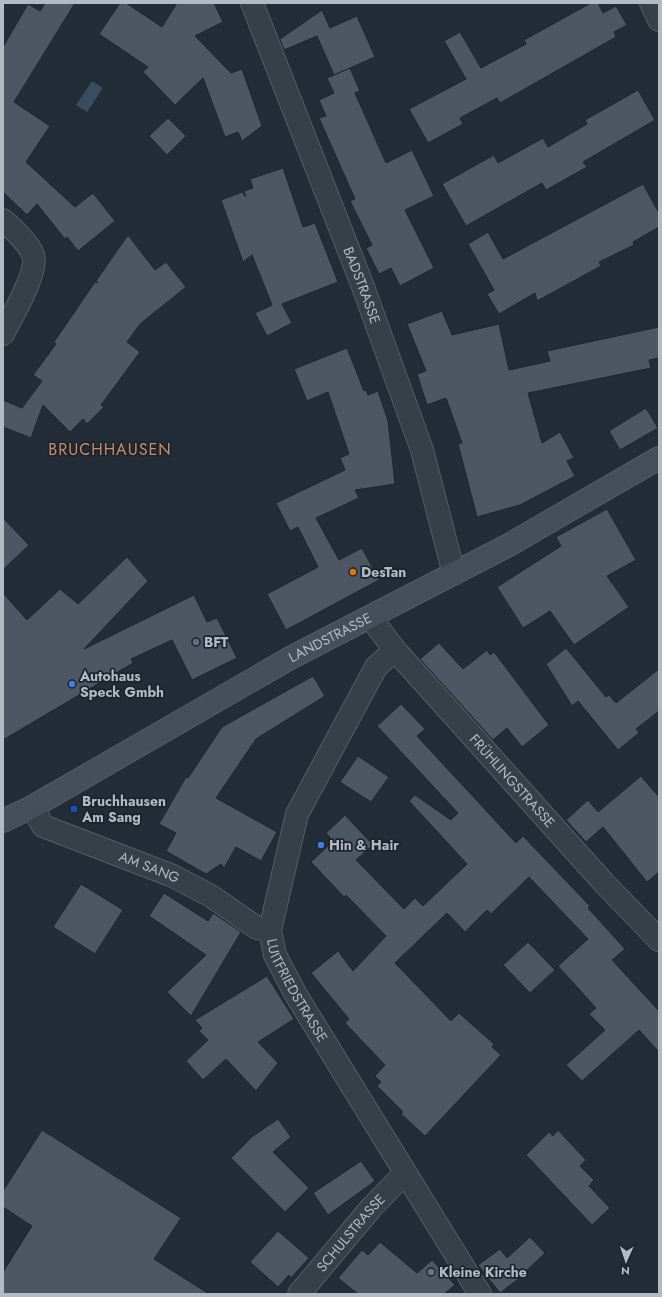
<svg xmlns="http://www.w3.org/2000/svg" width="662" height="1297" viewBox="0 0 662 1297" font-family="Jost,sans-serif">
	<rect width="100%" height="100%" fill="#232d37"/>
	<path fill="#3a4c5f" d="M92,81L103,88L87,112L76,105Z"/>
	<g fill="#4c5763" stroke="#1e262f">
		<path d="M45,3H75L14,102L50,126L26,162L75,207L93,193L115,221L78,251L67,237L65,239L37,204L27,215L3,192V47L28,4L40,11Z"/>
		<path d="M120,3H126L162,27L177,3H214L223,22L195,36L231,73L242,69L262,126L242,141L238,132L225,137L203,78L175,105L143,72L148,67L99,34Z"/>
		<path d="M591,3H598L603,13L616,6L627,25L614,32L616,37L500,103L497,98L460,118L463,124L428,143L409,109L466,79L444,41L460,32L481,68L526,44L524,40Z"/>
		<path d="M322,10L330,28L357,16L375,57L334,75L317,36L284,50L280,39Z"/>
		<path d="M350,68L360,91L355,93L386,163L412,150L434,196L405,210L434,268L400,286L391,268L379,274L366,248L372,245L350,201L355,199L319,118L326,116L319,100L334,93L327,78Z"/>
		<path d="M638,90L655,120L583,162L587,167L546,190L542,183L466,226L442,184L494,155L498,163L543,138L548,147L587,124L585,120Z"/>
		<path d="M168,118L186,136L167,155L149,136Z"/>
		<path d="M283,168L303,227L315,223L338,282L282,304L292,323L267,336L255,313L272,305L252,255L243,262L221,200L242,192L246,197L244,191L253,188L250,179Z"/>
		<path d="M643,184L659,213V227L633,242L634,245L599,262L601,266L537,301L535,293L499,314L487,294L494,290L468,244L488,232L503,259Z"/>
		<path d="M128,235L155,270L166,262L186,287L140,324L127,342L140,352L101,405L104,407L87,424L83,419L70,432L43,405L31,438L3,427V400L22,408L42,381L33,375L56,344L54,342L95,282L98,283L96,281Z"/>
		<path d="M442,311L452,335L499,324L509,370L550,361L547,351L659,327V358L649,360L651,368L528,393L542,443L560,432L574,458L567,461L575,476L520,505L477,517L458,444L462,443L446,398L427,405L417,374L426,371L407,324Z"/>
		<path d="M347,348L364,391L366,390L368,395L378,391L388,421L395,484L355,490L359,498L316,518L339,560L362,548L379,580L286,630L267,594L318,567L298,527L290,531L276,503L345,470L340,458L349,454L328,392L307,401L294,369Z"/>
		<path d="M646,408L658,428L620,450L609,431Z"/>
		<path d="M607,509L636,560L607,576L629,607L574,645L550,611L523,628L497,587L561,546L556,537Z"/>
		<path d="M3,518L29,545L3,570Z"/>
		<path d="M127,557L148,581L84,649L194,595L207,622L217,618L237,658L192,680L172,640L131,659L133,663L3,740V593L27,620L60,589L78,604Z"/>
		<path d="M439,643L463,669L487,650L490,655L494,652L549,725L522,747L507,728L493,740L420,659Z"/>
		<path d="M566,648L606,697L609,695L616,703L659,669V711L636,729L639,733L618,750L578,701L572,706L546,664Z"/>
		<path d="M313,676L325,696L256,739L216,798L277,832L261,861L236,847L224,868L221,864L206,874L166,851L176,833L159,824L186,777L188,778L222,727Z"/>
		<path d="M401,704L425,729L417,736L516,843L523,836L590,906L588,908L625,949L612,960L659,1011V1052L639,1030L582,1081L566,1065L605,1030L589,1014L596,1008L558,966L588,939L529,877L491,914L487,910L465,932L447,913L395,963L451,1021L459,1013L494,1044L492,1047L501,1055L425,1136L401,1114L403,1112L377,1086L381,1082L375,1076L385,1065L345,1023L349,1019L311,973L338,951L353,971L386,936L346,895L344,897L311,862L333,841L326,833L345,815L373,845L356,860L404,909L415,898L423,906L467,864L409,801L415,795L451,820L458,813L377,726Z"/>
		<path d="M358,756L389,777L371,802L340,782Z"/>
		<path d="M641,776L659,797V872L647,882L603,827L586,842L566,820L588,800L598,812Z"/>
		<path d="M81,884L123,910L95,954L53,927Z"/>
		<path d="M164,893L208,921L213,913L241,932L191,1016L167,992L206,955L149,916Z"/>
		<path d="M528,942L555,970L530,993L503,965Z"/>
		<path d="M267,976L294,1019L258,1042L278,1063L256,1091L226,1059L203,1080L186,1061L208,1040L199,1031L202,1028L195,1020Z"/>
		<path d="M278,1119L291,1137L273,1152L309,1188L285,1212L231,1158L253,1136Z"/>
		<path d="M42,1130L181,1218L154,1259L209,1294H3V1272L32,1226L3,1207V1191Z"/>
		<path d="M558,1130L586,1160L580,1166L594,1180L589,1186L610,1208L592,1225L526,1155L549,1132L553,1136Z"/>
		<path d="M361,1161L375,1181L328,1215L313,1193Z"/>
		<path d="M278,1231L309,1258L291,1278L289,1275L278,1287L250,1262Z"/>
		<path d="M530,1237L545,1253L517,1280L500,1293L478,1265L500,1249L507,1258Z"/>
		<path d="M380,1242L417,1273L432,1260L455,1285L444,1294H358L338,1278L362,1250L368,1255Z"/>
	</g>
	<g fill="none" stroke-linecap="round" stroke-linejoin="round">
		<defs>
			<g id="street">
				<path id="s1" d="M252,3L362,284L422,450L454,574"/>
				<path d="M651,3L659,20"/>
				<path d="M3,220C12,228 29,243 33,255C39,271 11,318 3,334"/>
				<path id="s2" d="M370,617L395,650L604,883L659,940"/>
				<path id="s3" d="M395,650L376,667L297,814L270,930L275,955L296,995L480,1294"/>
				<path id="s4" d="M32,807L43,826L173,876L211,896L257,928L270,930"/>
				<path id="s5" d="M299,1294L371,1208L405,1173"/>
			</g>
			<g id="secondary">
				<path id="s6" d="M3,821L32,807L292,657L507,546L659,458"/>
			</g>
		</defs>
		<use href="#street" stroke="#555d66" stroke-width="24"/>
		<use href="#secondary" stroke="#555d66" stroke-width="24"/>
		<use href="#street" stroke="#373f48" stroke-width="22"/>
		<use href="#secondary" stroke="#454e5b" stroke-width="22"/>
	</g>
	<circle fill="#e8710a" stroke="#1c242d" stroke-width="1.5" cx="353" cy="572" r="4"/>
	<circle fill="#5c6f8a" stroke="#1c242d" stroke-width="1.5" cx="196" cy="642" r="4"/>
	<g fill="#3f7fe0" stroke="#1c242d" stroke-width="1.5">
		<circle cx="72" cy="684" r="4"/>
		<circle cx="321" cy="845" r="4"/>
	</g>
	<rect fill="#1a4fb4" stroke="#1c242d" stroke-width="1.5" x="70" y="805" width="8" height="8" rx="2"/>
	<circle fill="#6b7280" stroke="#1c242d" stroke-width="1.5" cx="431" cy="1272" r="4"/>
	<g text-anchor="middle" stroke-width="3.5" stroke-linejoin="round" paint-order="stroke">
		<g font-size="14" fill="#b2bac4" stroke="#1c242d">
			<text dy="5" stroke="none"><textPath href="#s1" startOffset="303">BADSTRASSE</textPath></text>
			<text dy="5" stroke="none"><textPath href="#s6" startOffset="375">LANDSTRASSE</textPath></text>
			<text dy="5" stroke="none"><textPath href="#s2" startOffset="217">FRÜHLINGSTRASSE</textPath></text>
			<text dy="5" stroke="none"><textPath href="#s4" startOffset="136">AM SANG</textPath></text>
			<text dy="5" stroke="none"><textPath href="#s3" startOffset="378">LUITFRIEDSTRASSE</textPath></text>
			<text dy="5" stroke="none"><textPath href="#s5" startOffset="80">SCHULSTRASSE</textPath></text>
		</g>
		<g font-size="14" font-weight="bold" fill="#b2bac4" stroke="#1c242d" text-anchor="start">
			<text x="361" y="577">DesTan</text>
			<text x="204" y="647">BFT</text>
			<text x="80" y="681">Autohaus<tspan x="80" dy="16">Speck Gmbh</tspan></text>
			<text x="82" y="806">Bruchhausen<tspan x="82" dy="16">Am Sang</tspan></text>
			<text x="329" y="850">Hin &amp; Hair</text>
			<text x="439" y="1277">Kleine Kirche</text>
		</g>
		<g font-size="16" letter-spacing="1" fill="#ca8d67" stroke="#1c242d">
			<text x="110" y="455">BRUCHHAUSEN</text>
		</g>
	</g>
	<rect width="662" height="1297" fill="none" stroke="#b2bac4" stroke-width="8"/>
	<g transform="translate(626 1261) rotate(183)" stroke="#1c242d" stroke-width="3" paint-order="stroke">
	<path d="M0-3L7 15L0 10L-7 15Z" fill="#b2bac4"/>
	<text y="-6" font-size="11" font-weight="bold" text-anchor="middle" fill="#b2bac4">N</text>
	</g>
</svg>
